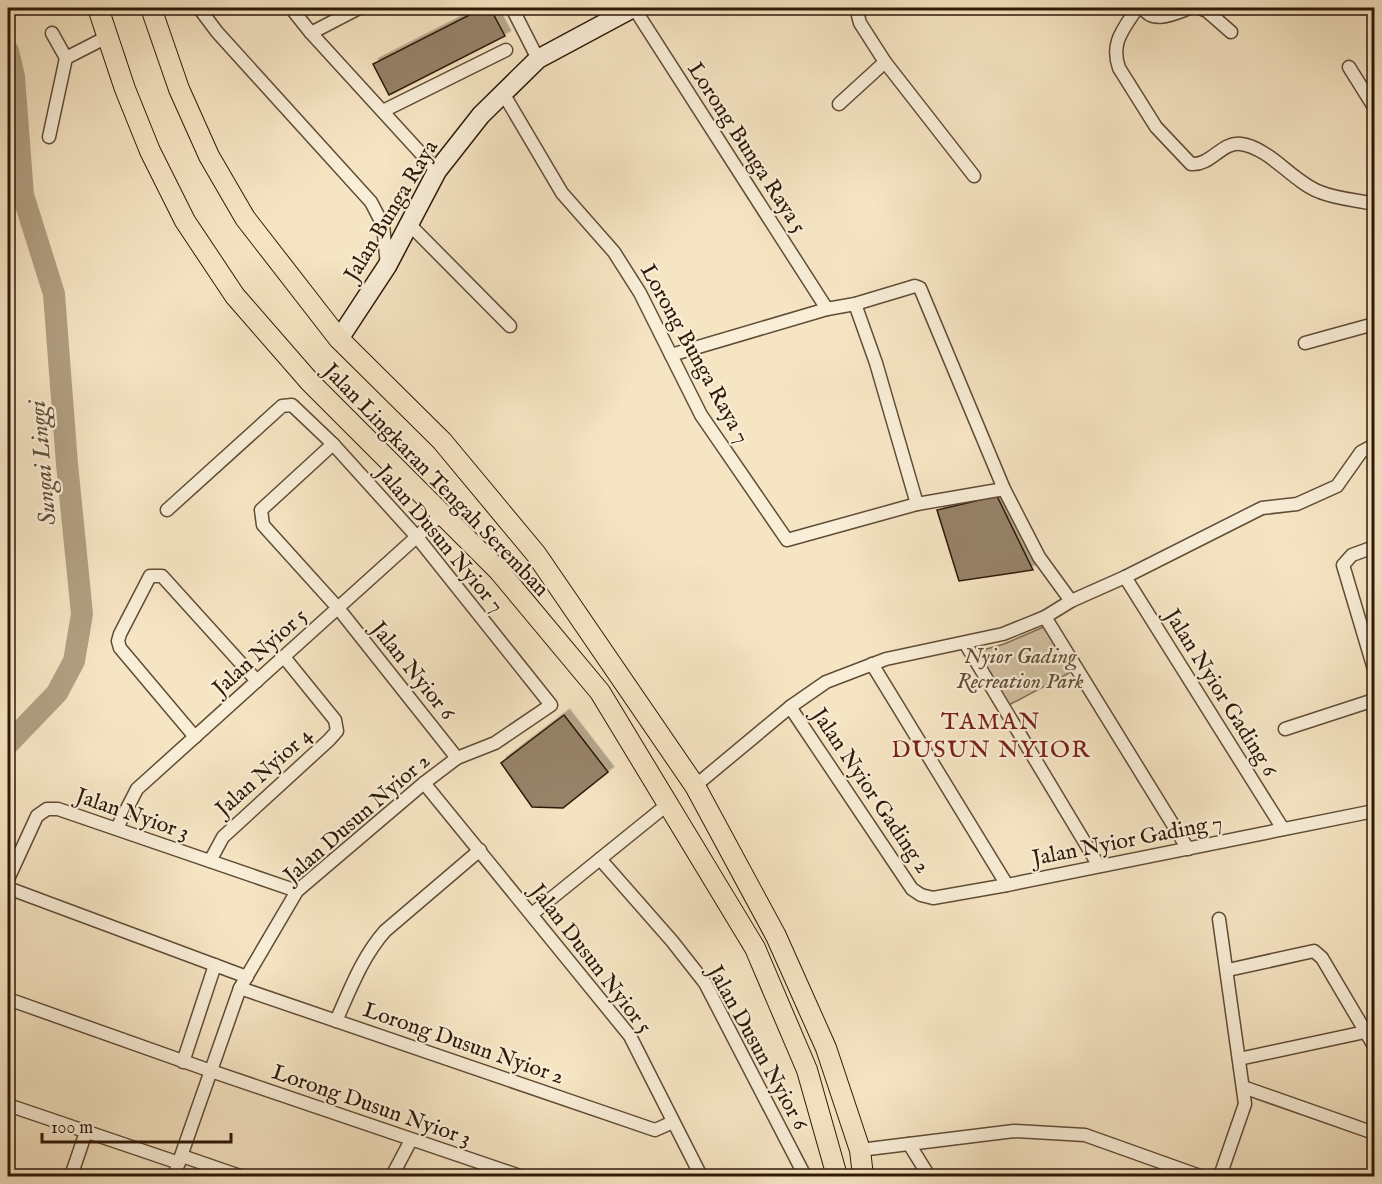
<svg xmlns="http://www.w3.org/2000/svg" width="1382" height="1184" viewBox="0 0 1382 1184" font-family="'IM FELL English',serif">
	<defs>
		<filter id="shadow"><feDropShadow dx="5.5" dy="-5.5" stdDeviation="0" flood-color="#0004"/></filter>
	</defs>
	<rect width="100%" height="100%" fill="#f6e5c3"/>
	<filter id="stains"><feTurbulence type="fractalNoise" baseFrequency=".00333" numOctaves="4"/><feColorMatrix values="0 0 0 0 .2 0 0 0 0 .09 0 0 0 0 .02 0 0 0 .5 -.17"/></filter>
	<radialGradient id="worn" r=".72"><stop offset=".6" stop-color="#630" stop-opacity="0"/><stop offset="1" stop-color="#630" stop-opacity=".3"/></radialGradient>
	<path fill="#d4c2a3" stroke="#816e55" stroke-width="1.5" d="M1046,626L1073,671L1009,705L976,652L1004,644Z"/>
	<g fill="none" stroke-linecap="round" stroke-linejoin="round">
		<path stroke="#b2a083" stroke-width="22" d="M8,51L14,77L23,195L54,294L67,464L82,614L74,661L57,693L8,744"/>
	</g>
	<g fill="#968369" stroke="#2e1907" stroke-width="1.5" filter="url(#shadow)">
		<path d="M483,8H490L505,36L389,95L373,64Z"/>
		<path d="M997,496L1033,570L959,581L937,510Z"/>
		<path d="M564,715L608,772L563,808L532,807L501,763Z"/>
	</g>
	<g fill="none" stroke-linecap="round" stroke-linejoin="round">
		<defs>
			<g id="street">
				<path d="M199,8L217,32L371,202L383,225L387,265"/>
				<path d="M291,8L311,33L437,171"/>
				<path d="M512,8L538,59"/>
				<path d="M634,8L827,309"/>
				<path d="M856,8L860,23L885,62L974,176"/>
				<path d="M1137,8C1124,29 1110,42 1119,68L1156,127L1191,164C1211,166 1222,141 1241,144C1270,148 1293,182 1320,192C1337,199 1357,200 1374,204"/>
				<path d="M1143,8C1153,25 1175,13 1190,8"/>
				<path d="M1199,8L1207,11L1231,32"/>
				<path d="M52,33L66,58"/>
				<path d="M311,33L359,8"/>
				<path d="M1349,67L1374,107"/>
				<path d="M503,93L562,193L614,252L640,293L701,415L787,540L917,504L1004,489"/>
				<path d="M839,104L885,62"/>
				<path d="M383,111L506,50"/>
				<path d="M49,137L66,58L107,37"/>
				<path d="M409,224L510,326"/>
				<path d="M855,304L876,363L917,504"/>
				<path d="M1305,343L1374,324"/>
				<path d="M671,355L827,309L855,304L915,286L920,288L1004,489L1039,557L1071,601"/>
				<path d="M333,444L261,510L263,525L338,608L457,758"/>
				<path d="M167,510L282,406L292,405L333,444L417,537L551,705L495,743L457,758L424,783L297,891L240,988L174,1176"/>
				<path d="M1374,547L1352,555L1343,565L1374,669"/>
				<path d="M1125,577L1283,829"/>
				<path d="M1045,617L1188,849"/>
				<path d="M965,643L1099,866"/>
				<path d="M872,664L1007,885"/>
				<path d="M790,707L912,889L921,895L933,898L1007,885L1374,811"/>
				<path d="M1285,729L1374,700"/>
				<path d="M195,737L120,648L118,641L120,634L150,576H162L257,681"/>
				<path d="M424,783L630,1036L701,1176"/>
				<path d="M695,786L790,707L826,682L886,659L1003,634L1045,617L1071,601L1125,577L1262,508L1297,504L1337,486L1361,452L1374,445"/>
				<path d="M117,828L137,789L442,514"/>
				<path d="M600,859L672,941L705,983L805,1176"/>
				<path d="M210,861L223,837L329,740L337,731L335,720L284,657"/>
				<path d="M8,879L37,816L47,809H58L297,891"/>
				<path d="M8,888L247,977"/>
				<path d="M532,914L668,804"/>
				<path d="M1219,919L1245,1104L1220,1176"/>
				<path d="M1228,970L1314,951L1322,958L1374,1046"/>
				<path d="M240,988L655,1130L673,1122"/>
				<path d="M8,999L211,1071L520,1176"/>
				<path d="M336,1021C350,990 362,957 385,931L480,850"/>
				<path d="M1239,1059L1365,1032"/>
				<path d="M183,1062L215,965"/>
				<path d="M1243,1087L1374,1133"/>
				<path d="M8,1105L179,1163"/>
				<path d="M909,1144L929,1176"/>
				<path d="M860,1150L1014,1131L1085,1135L1200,1176"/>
				<path d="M182,1156L240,1176"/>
				<path d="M71,1176L86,1132"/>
				<path d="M392,1176L411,1140"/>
			</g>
			<path id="secondary" d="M339,339L387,266L437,171L481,115L538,59L633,8"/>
			<g id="primary">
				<path d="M98,8L125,89L150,151L185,221L235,296L310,382L499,571L600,692L755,948L807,1070L837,1176"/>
				<path d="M151,8L179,89L209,156L245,218L339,339L442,441L536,554L695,786L776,936L826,1048L860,1150L863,1176"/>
			</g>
		</defs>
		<use href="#street" stroke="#604c36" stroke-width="15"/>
		<use href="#secondary" stroke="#2e1907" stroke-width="21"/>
		<use href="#primary" stroke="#2e1907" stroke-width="22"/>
		<use href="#street" stroke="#f9eed8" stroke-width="12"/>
		<use href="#secondary" stroke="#f9eed8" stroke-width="18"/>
		<use href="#primary" stroke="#f6e5c3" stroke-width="20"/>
	</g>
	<g text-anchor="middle" stroke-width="4.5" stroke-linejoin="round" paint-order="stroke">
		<g font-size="22" fill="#2e1907" stroke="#f9eed8">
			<text transform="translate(748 147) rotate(57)" y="8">Lorong Bunga Raya 5</text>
			<text transform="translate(390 210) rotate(-59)" y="8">Jalan Bunga Raya</text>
			<text transform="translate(696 353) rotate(61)" y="8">Lorong Bunga Raya 7</text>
			<text transform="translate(437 479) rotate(46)" y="8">Jalan Lingkaran Tengah Seremban</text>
			<text transform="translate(441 538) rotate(50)" y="8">Jalan Dusun Nyior 7</text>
			<text transform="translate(259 651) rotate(-42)" y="8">Jalan Nyior 5</text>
			<text transform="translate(414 670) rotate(51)" y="8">Jalan Nyior 6</text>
			<text transform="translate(1222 692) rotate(58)" y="8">Jalan Nyior Gading 6</text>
			<text transform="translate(263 771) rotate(-42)" y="8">Jalan Nyior 4</text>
			<text transform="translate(872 790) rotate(56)" y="8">Jalan Nyior Gading 2</text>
			<text transform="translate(133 813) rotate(19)" y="8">Jalan Nyior 3</text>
			<text transform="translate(356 817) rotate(-41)" y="8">Jalan Dusun Nyior 2</text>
			<text transform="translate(1127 839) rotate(-11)" y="8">Jalan Nyior Gading 7</text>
			<text transform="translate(592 958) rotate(52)" y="8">Jalan Dusun Nyior 5</text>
			<text transform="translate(464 1042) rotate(19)" y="8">Lorong Dusun Nyior 2</text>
			<text transform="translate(759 1047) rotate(61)" y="8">Jalan Dusun Nyior 6</text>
			<text transform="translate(372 1104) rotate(19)" y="8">Lorong Dusun Nyior 3</text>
		</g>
		<g font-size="22" font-style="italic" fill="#604c36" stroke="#f9eed8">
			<text x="1020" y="663">Nyior Gading<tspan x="1020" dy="25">Recreation Park</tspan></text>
		</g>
		<g font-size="24" font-style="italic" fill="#634f39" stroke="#f9eed8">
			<text transform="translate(42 463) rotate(-95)" y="8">Sungai Linggi</text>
		</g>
		<g font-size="24" letter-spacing="1.5" fill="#7a1f14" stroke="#f9eed8">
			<text x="991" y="729">TAMAN<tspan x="991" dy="28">DUSUN NYIOR</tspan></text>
		</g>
	</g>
	<rect width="1382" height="1184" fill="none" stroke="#f6e5c3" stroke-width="30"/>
	<rect x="9" y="9" width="1364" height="1166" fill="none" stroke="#2e1907" stroke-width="3"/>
	<rect x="15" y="15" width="1352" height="1154" fill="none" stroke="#2e1907" stroke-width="1.5"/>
	<path d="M42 1133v9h189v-9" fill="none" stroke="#2e1907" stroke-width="3"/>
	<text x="51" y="1133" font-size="18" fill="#2e1907" stroke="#f9eed8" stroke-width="4.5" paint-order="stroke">100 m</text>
	<rect width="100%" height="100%" filter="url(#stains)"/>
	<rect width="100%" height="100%" fill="url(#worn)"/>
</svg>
